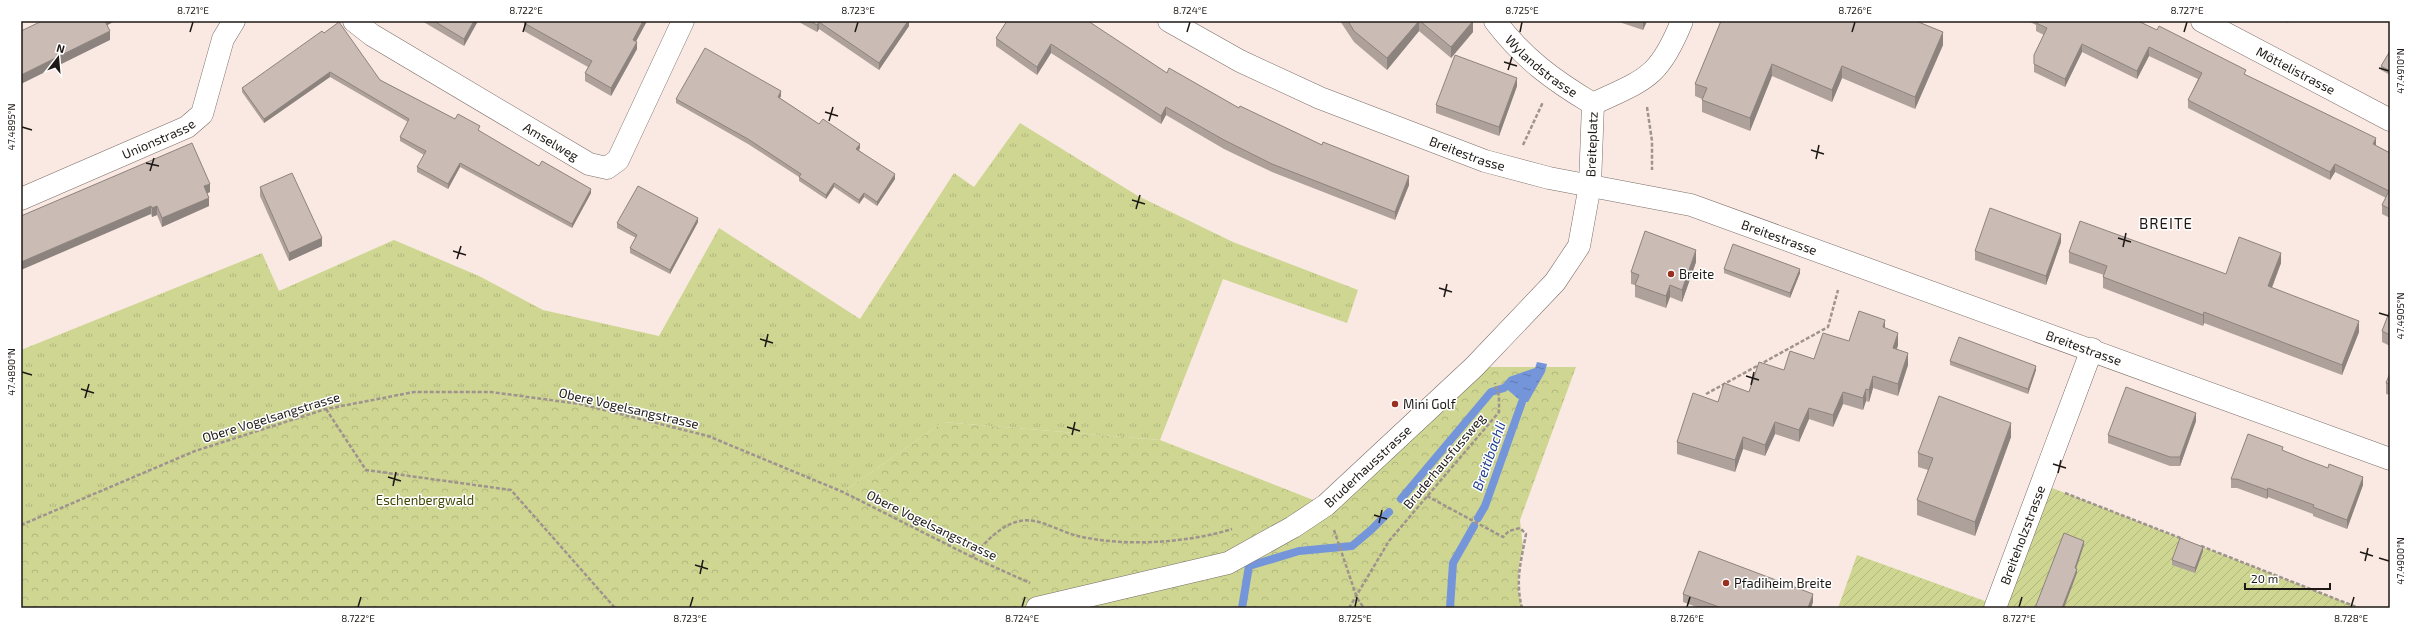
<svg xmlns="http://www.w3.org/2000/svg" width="2411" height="629" viewBox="0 0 2411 629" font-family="'Exo 2',sans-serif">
	<defs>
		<pattern id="grass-tufts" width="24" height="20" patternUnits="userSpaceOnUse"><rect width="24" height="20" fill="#ced692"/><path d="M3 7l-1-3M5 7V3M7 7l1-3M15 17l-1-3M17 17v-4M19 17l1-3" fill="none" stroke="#b0b77d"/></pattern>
		<pattern id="forest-crowns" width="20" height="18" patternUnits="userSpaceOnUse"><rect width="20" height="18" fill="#ced692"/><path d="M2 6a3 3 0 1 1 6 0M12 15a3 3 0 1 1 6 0" fill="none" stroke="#b0b77d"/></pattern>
		<pattern id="garden-furrows" width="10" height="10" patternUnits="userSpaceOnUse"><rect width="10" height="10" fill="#ced692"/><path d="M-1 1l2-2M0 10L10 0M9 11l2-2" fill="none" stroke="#b0b77d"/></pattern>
		<pattern id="water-ripples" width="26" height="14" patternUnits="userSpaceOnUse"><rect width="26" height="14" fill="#7595da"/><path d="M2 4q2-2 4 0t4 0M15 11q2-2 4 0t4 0" fill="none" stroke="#5f79b0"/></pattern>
	</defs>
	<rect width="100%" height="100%" fill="#f9e9e2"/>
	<path fill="url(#grass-tufts)" d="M1020,123L1138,196L1233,242L1358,290L1347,323L1223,279L1160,440L943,422L843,492L708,436L580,404L491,392H414L326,409L195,451L21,525V350L262,253L279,291L394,240L479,276L543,310L659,336L719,228L860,319L954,173L974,187Z"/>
	<path fill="url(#forest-crowns)" d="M1474,367H1576L1520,520L1523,548L1519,564L1518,590L1522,608H21V525L195,451L326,409L414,392H491L580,404L708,436L843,492L943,422L1160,440L1326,505Z"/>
	<path fill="url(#garden-furrows)" d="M2042,484L2359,608H1838L1857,555L1996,605Z"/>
	<path fill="url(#water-ripples)" d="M1537,362L1547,364L1545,372L1528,402H1522L1502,385L1509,377L1535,368Z"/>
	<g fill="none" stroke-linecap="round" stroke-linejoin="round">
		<g stroke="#7595da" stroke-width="8">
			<path d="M1401,499L1491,392L1504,388"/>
			<path d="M1478,518L1485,506L1522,402"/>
			<path d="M1242,608L1249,566L1299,551L1352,546L1371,530L1389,512"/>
			<path d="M1450,608L1453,563L1474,526"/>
		</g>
		<defs>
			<g id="street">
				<path id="s1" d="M354,21L372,35L589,164L607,168L618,160L683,21"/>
				<path id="s2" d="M1495,21C1524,59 1553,80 1593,104"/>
				<path id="s3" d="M2202,21L2390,120"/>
				<path d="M1593,104C1646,79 1659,78 1682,21"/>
				<path id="s4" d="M21,199L187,127L202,114L223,39L234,21"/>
				<path id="s5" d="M1037,608L1228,563L1293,527L1326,505L1474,367L1555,282L1579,246L1590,185L1593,104"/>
				<path id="s6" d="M1995,608L2092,349"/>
			</g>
			<g id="secondary">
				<path id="s7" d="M1169,21L1240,61L1320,98L1485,161L1549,178L1691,205L2390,459"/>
			</g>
		</defs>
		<use href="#street" stroke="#7a6d67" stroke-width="23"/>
		<use href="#secondary" stroke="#7a6d67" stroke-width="23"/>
		<g stroke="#9f938e" stroke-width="2.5" stroke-dasharray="4 2" stroke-linecap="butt">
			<path d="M1647,107L1652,141V170"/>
			<path d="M1523,145L1543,102"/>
			<path d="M1706,394L1828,327L1838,290"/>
			<path d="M326,409L366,470L511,490L615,608"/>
			<path d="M2065,493L2183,539"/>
			<path d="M1427,496L1503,537L1509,531L1520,528L1526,534C1521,562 1515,580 1522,608"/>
			<path d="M21,525L195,451L326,409L414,392H491L580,404L708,436L843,492L972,557L1030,583"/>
			<path d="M1334,530L1357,598L1364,608"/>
			<path d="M2201,546L2359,608"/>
			<path d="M972,557C985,543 1000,525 1020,521C1039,517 1060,532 1078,536C1124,547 1188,543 1232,529"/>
			<path d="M1349,608L1389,541L1499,412V396L1495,383"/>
		</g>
		<use href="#street" stroke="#fff" stroke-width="22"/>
		<use href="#secondary" stroke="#fff" stroke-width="22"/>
	</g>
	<g fill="#aea19b">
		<path d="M422,21H478L464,46Z"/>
		<path d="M609,21H647L636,41L637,49L611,96L585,81V73L588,67L524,31V23L608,22Z"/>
		<path d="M797,21H909V26L879,70L819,29L817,32Z"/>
		<path d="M1007,21L1167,73L1239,108L1409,185L1395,220L1272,172L1224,149L1166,115L1161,124L1051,53L1037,75L996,46V38Z"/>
		<path d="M1340,21H1473V32L1451,58L1419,31L1387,70L1354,42Z"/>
		<path d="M1616,21H1647L1643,30Z"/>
		<path d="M1721,21L1943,45L1915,109L1842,78L1832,102L1772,76L1750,131L1702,112V99L1695,96V84Z"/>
		<path d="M2028,21H2138L2246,75L2390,153V218L2382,214V205L2386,198L2335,172L2330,180L2188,108V100L2198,79L2149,56L2137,79L2082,52L2065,87L2034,72V55L2044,35L2036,31V25Z"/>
		<path d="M2284,21H2289L2288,23Z"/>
		<path d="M324,33L380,80L455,119L480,131V132L539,166L591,193L572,228L460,167L448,189L417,172V167L424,155L400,141V137L408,122L330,77L264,123L242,92V88Z"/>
		<path d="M2390,51V75L2381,70V66Z"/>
		<path d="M1517,86L1499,136L1436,113V105Z"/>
		<path d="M781,96L780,98L819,124L860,148L859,150L895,179L877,206L864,197L859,204L834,187L826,199L799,181V177L748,144L676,103V99Z"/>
		<path d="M260,187L322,246L289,261L260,196Z"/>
		<path d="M210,192L207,193L209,206L162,227L157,215L152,217L151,214L21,216Z"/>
		<path d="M698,222L670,274L630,253V248L636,238L617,228V223Z"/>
		<path d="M2061,242L2046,285L1975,260V251Z"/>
		<path d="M2069,252L2226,274L2281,263L2272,288L2359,332L2342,375L2204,323L2203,326L2103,288V277L2104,275L2069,263Z"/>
		<path d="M1696,262L1682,302L1670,297L1666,308L1635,297V285L1631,284V272Z"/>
		<path d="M1724,269L1800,273L1790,298L1724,273Z"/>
		<path d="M2390,310V346L2382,342V331Z"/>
		<path d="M1885,328L1898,345L1897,349L1908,365L1898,396L1873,388L1869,402L1866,401L1863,410L1843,404L1833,427L1809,419L1799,442L1775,434L1765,456L1743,449L1735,472L1677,454V442L1718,402L1749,392L1784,370L1814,359L1849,341Z"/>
		<path d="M1950,361L2036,370L2028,394L1950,365Z"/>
		<path d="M2390,373V395L2386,394V383Z"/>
		<path d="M2196,421L2180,466H2170L2108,443V435Z"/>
		<path d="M2011,437L1975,536L1917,515V500L1928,470L1918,467V453Z"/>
		<path d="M2283,451L2363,485L2347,529L2313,516V514L2268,497L2267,499L2237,488H2231V479Z"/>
		<path d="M2203,551L2195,573L2172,565V560Z"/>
		<path d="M1683,594L1813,602L1811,608H1699L1683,602Z"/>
	</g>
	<g fill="#8d837e">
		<path d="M104,21H115L104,27Z"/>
		<path d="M474,21H478L464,46V39Z"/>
		<path d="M643,21H647L633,47V40Z"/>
		<path d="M908,21H909V26L879,70V63Z"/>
		<path d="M1419,21V31L1387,70V58Z"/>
		<path d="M1473,21V32L1451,58V47Z"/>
		<path d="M1643,21H1647L1643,30Z"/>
		<path d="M819,22V29L817,32V25Z"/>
		<path d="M110,31V40L21,84V75Z"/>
		<path d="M1943,32V45L1915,109V97Z"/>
		<path d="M637,42V49L611,96V88Z"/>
		<path d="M1051,44V53L1037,75V67Z"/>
		<path d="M2082,44V52L2065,87V79Z"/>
		<path d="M2149,47V56L2137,79V71Z"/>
		<path d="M1772,64V76L1750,131V118Z"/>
		<path d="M1842,66V78L1832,102V90Z"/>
		<path d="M330,72V77L264,123V119Z"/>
		<path d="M1517,78V86L1499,136V127Z"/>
		<path d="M781,91V96L778,101V97Z"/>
		<path d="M1166,107V115L1161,124V116Z"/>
		<path d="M2376,138V146L2373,144Z"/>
		<path d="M860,144V148L856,153V149Z"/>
		<path d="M460,163V167L448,189V184Z"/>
		<path d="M2335,164V172L2330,180V172Z"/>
		<path d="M895,174V179L877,206V202Z"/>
		<path d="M1409,176V185L1395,220V212Z"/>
		<path d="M834,183V187L826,199V195Z"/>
		<path d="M210,184V192L204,195V186Z"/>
		<path d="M591,189V193L572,228V224Z"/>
		<path d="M864,193V197L859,204V200Z"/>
		<path d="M209,198V206L162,227V218Z"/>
		<path d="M151,206V214L21,270V262Z"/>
		<path d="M157,206V215L152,217V208Z"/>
		<path d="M698,218V222L670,274V270Z"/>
		<path d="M2061,234V242L2046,285V276Z"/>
		<path d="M322,238V246L289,261V253Z"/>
		<path d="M1696,250V262L1682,302V290Z"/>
		<path d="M2281,253V263L2268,297V286Z"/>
		<path d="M1800,269V273L1790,298V293Z"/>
		<path d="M1670,285V297L1666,308V296Z"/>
		<path d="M2204,312V323L2203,326V315Z"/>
		<path d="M1885,320V332L1883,327Z"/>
		<path d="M2359,321V332L2342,375V365Z"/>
		<path d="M1898,333V345L1893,360V348Z"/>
		<path d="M1908,353V365L1898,396V384Z"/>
		<path d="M2036,366V370L2028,394V389Z"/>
		<path d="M1873,376V388L1869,402V390Z"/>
		<path d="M1866,389V401L1863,410V398Z"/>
		<path d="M1843,392V404L1833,427V415Z"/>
		<path d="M1809,408V419L1799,442V430Z"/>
		<path d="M2196,413V421L2180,466V457Z"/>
		<path d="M1775,422V434L1765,456V445Z"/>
		<path d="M2011,423V437L1975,536V522Z"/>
		<path d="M1743,437V449L1735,472V460Z"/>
		<path d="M2363,477V485L2347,529V520Z"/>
		<path d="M2268,488V497L2267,499V490Z"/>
		<path d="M2084,541V545L2075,572V568Z"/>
		<path d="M2203,547V551L2195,573V568Z"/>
		<path d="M2077,569V573L2064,608H2062Z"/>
		<path d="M1813,594V602L1811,608H1808Z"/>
	</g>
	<g fill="#cabbb4" stroke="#8d837e">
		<path d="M42,21H105L110,31L21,75V31Z"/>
		<path d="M434,21H474L464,39Z"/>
		<path d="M525,21H605L608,22L609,21H643L633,40L637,42L611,88L585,73L592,61L524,23Z"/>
		<path d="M809,21H908L879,63L819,22L817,25Z"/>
		<path d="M1007,21H1088L1167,73L1169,68L1239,108L1240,106L1322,145L1323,142L1409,176L1395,212L1272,164L1224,140L1166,107L1161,116L1051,44L1037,67L996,38Z"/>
		<path d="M1348,21H1419L1387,58L1354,31Z"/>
		<path d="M1420,21H1473L1451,47Z"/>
		<path d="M1721,21H1916L1943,32L1915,97L1842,66L1832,90L1772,64L1750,118L1702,100L1707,88L1695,84Z"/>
		<path d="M2037,21H2138L2157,30L2159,26L2246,70L2244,74L2376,138L2373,144L2390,153V209L2382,205L2389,191L2335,164L2330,172L2188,100L2202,73L2149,47L2137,71L2082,44L2065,79L2034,64V55L2047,28L2036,23Z"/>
		<path d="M339,22L380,80L455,119L458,114L480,126L478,130L539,166L542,161L591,189L572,224L460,163L448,184L417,167L426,151L400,137L409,119L330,72L264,119L242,88L322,31L324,33Z"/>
		<path d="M705,48L781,91L778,97L819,124L823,119L860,144L856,149L895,174L877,202L864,193L859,200L834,183L826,195L799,177L801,174L748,139L676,99Z"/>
		<path d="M2390,51V71L2381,66Z"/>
		<path d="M1455,55L1517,78L1499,127L1436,105Z"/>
		<path d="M192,143L210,184L204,186L209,198L162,218L157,206L152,208L151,206L21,262V216Z"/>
		<path d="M292,173L322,238L289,253L260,187Z"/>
		<path d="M638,186L698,218L670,270L630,248L637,235L617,223Z"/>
		<path d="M1990,208L2061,234L2046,276L1975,251Z"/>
		<path d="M2080,221L2226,274L2239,237L2281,253L2268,286L2359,321L2342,365L2204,312L2203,315L2103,277L2107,266L2069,252Z"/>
		<path d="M1645,231L1696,250L1682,290L1670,285L1666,296L1635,285L1639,275L1631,272Z"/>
		<path d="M1733,244L1800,269L1790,293L1724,269Z"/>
		<path d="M2390,310V335L2382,331Z"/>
		<path d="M1859,311L1885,320L1883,327L1898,333L1893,348L1908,353L1898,384L1873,376L1869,390L1866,389L1863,398L1843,392L1833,415L1809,408L1799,430L1775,422L1765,445L1743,437L1735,460L1677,442L1693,393L1718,402L1724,383L1749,392L1759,362L1784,370L1790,351L1814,359L1823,333L1849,341Z"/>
		<path d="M1959,337L2036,366L2028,389L1950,361Z"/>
		<path d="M2390,373V384L2386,383Z"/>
		<path d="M2126,387L2196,413L2180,457H2170L2108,435Z"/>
		<path d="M1939,396L2011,423L1975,522L1917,500L1933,458L1918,453Z"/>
		<path d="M2248,434L2283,447L2282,450L2304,459L2328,468L2329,464L2363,477L2347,520L2313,507L2314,505L2268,488L2267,490L2237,479H2231Z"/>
		<path d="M2064,533L2084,541L2075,568L2077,569L2062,608H2035Z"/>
		<path d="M2180,538L2203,547L2195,568L2172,560Z"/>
		<path d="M1699,551L1813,594L1808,608H1722L1683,594Z"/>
	</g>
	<path fill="none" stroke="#1d1815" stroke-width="1.5" d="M190,32L193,22M523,32L526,22M855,32L858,22M1187,32L1190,22M1520,32L1522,22M1852,32L1855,22M2184,32L2187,22M1504,62L1517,66M2379,68L2389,71M1508,70L1512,57M825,112L838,116M829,121L833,107M22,127L32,130M1811,150L1824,154M1816,159L1819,145M146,163L159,166M150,171L154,158M1132,200L1145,204M1136,209L1140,195M2118,238L2131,242M2123,247L2126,233M453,251L466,255M457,259L461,246M1439,288L1452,292M1444,297L1447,284M2379,313L2389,316M760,339L773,343M765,347L768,334M22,372L32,375M1746,376L1759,380M1751,385L1754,372M81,389L94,393M85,398L89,384M1067,427L1080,431M1072,435L1075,422M2053,464L2066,468M2058,473L2061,460M388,477L401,481M393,486L396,472M1374,515L1387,519M1379,523L1382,510M2360,552L2373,556M2379,558L2389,561M2365,561L2368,548M695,565L708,569M700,574L703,560M358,607L361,597M690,607L693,597M1022,607L1025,597M1355,607L1357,597M1687,607L1690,597M2019,607L2022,597M2351,607L2354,597"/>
	<g fill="#992f1e" stroke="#fff" stroke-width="1.5">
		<circle cx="1671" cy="274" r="4"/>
		<circle cx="1395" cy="404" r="4"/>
		<circle cx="1726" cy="583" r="4"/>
	</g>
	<g text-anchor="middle" stroke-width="3" stroke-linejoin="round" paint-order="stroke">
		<g font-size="13" fill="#1d1815" stroke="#fff">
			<text dy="5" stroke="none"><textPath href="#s2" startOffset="65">Wylandstrasse</textPath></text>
			<text dy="5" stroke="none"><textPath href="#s3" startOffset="106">Möttelistrasse</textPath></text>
			<text dy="5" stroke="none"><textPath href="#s4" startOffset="150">Unionstrasse</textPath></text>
			<text dy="5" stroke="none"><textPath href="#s1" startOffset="231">Amselweg</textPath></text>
			<text dy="5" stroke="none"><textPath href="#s5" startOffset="776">Breiteplatz</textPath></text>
			<text dy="5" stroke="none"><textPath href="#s7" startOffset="327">Breitestrasse</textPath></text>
			<text dy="5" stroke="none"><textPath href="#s7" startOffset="651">Breitestrasse</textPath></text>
			<text dy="5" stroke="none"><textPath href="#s7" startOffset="975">Breitestrasse</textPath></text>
			<text transform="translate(629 408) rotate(13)" y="5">Obere Vogelsangstrasse</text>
			<text transform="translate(271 417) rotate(-17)" y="5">Obere Vogelsangstrasse</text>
			<text transform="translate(1444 461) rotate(-50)" y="5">Bruderhausfussweg</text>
			<text dy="5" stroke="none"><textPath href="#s5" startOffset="367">Bruderhausstrasse</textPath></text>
			<text transform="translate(932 525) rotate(26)" y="5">Obere Vogelsangstrasse</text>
			<text dy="5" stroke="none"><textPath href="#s6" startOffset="78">Breiteholzstrasse</textPath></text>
		</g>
		<g font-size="13" fill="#1d1815" stroke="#fff" text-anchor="start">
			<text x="1679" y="279">Breite</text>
			<text x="1403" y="409">Mini Golf</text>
			<text x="1734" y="588">Pfadiheim Breite</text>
		</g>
		<g font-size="13" fill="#414501" stroke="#fff">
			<text x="425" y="505">Eschenbergwald</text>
		</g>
		<g font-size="14" font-style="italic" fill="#203f90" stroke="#fff">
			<text transform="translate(1489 456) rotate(-70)" y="5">Breitibächli</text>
		</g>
		<g font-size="15" letter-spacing="1" fill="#1d1815" stroke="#fff">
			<text x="2166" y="229">BREITE</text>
		</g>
	</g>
	<rect width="2411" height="629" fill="none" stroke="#ffffff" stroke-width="44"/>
	<g transform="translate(58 58) rotate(16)" stroke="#ffffff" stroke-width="3" paint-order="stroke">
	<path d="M0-3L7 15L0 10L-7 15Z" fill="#1d1815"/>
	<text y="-6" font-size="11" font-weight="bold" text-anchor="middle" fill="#1d1815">N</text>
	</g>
	<path d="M2245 583v6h85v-6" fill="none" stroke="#1d1815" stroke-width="2"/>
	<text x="2251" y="583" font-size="12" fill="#1d1815" stroke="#ffffff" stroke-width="3" paint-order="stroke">20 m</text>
	<rect x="22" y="22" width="2367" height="585" fill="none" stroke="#1d1815" stroke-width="1.5"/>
	<g font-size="10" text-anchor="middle" fill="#1d1815">
		<text x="193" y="14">8.721°E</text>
		<text x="526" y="14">8.722°E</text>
		<text x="858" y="14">8.723°E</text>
		<text x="1190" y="14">8.724°E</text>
		<text x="1522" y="14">8.725°E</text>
		<text x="1855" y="14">8.726°E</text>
		<text x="2187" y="14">8.727°E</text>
		<text transform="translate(2400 71) rotate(-90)" y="4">47.4910°N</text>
		<text transform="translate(11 127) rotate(-90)" y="4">47.4895°N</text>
		<text transform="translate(2400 316) rotate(-90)" y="4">47.4905°N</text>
		<text transform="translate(11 372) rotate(-90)" y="4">47.4890°N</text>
		<text transform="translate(2400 561) rotate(-90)" y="4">47.4900°N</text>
		<text x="358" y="622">8.722°E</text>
		<text x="690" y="622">8.723°E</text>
		<text x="1022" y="622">8.724°E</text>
		<text x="1355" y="622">8.725°E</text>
		<text x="1687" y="622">8.726°E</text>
		<text x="2019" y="622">8.727°E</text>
		<text x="2351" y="622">8.728°E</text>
	</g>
</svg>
